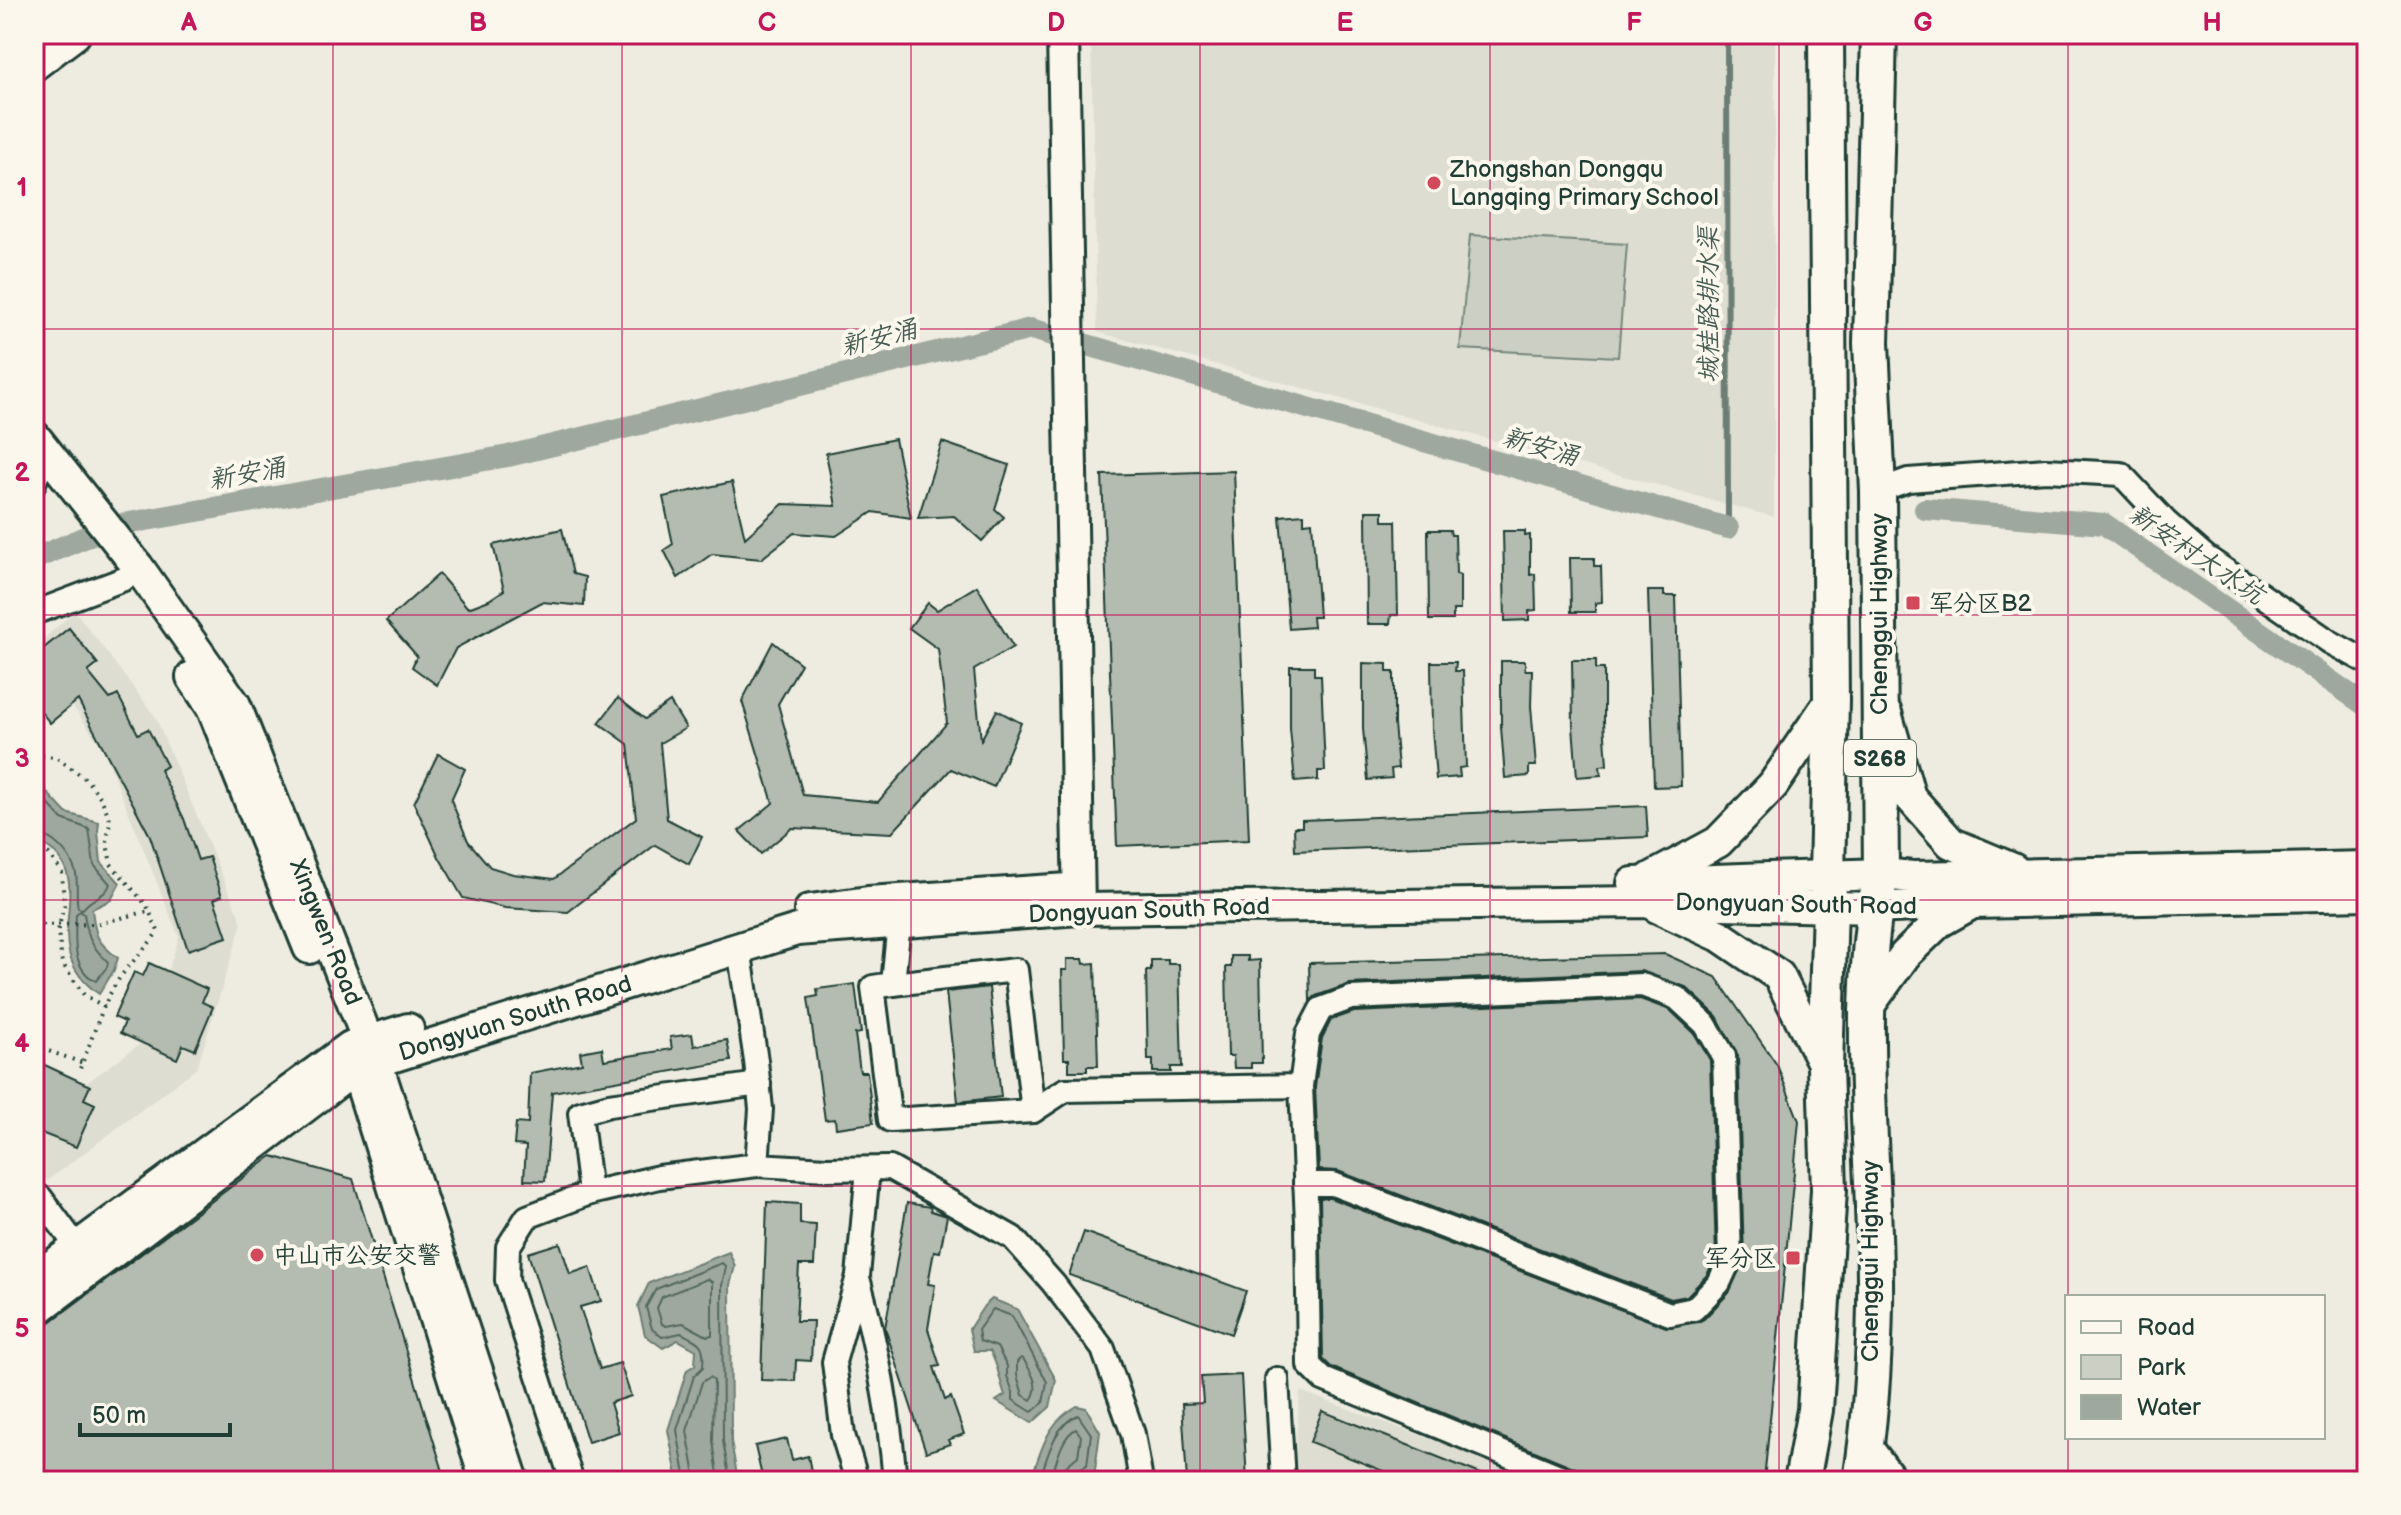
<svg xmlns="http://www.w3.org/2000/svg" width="2401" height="1515" viewBox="0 0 2401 1515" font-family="'Balsamiq Sans','LXGW WenKai TC',sans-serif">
	<rect width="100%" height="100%" fill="#eeece1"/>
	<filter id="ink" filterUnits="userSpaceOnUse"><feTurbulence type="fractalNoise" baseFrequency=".0125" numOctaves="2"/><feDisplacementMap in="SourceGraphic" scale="16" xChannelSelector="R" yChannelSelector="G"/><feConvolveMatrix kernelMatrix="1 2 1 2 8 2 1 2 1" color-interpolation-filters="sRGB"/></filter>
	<g filter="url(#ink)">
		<g fill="#ddddd2">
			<path d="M1091,34H1775L1774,517L1097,332Z"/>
			<path d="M75,611L155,716L242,923L197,1068L47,1181L34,1163V1121L147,1039L179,937L103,749L34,651V647Z"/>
			<path d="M1300,1391L1544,1481H1293Z"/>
		</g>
		<path fill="#cbcfc4" stroke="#75867c" stroke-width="2" d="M1470,235L1627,244L1618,357L1460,349Z"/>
		<g fill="#9fa89f" stroke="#6c7d74" stroke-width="2">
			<path d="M41,786L66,813L99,822L98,831L101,862L120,883L111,900L92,909C95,935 96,942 118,958L114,970L99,994C35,948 94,893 55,853C50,847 40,843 34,839V792Z"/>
			<path d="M729,1252L735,1266L730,1285L731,1441L738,1481H680L677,1476L668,1430L687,1370L695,1365L696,1350L678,1340L663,1348L645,1335L638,1306L649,1283Z"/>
			<path d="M992,1299L1017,1309L1056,1380L1050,1407L1032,1423L996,1401L1005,1395C999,1379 999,1367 990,1351H974L969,1329L984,1306Z"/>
			<path d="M1077,1406L1086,1408L1100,1432L1094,1478L1080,1475L1082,1481H1030C1043,1448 1045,1424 1077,1406Z"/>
		</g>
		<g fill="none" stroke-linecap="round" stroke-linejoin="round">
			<g stroke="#52685f" stroke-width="2">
				<path d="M34,797L43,798L62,819L89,829L94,865L110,884C105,898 91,897 83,909L78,908C75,897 79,882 75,870C69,853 52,835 34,833"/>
				<path d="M80,911L84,914C88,938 90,945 108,962L107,967L96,981C71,969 75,937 76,914Z"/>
				<path d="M707,1279L712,1282V1335L707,1336L683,1323L666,1326L662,1324L657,1308L662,1297Z"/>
				<path d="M993,1309L1012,1316L1047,1382L1043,1403L1032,1412L1013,1400V1392L1007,1376V1366L997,1347L980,1341L978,1330Z"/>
				<path d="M1021,1358L1024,1360C1032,1374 1041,1386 1031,1400L1023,1395L1017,1375V1362Z"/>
				<path d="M686,1481L677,1430L694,1376L703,1367C705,1343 701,1343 681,1333L662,1337L652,1329L646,1307L656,1289L722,1263L726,1267L722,1285L723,1441L730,1481"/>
				<path d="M696,1481L687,1431L702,1382L710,1377L714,1380L713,1441L719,1481"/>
				<path d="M1039,1481C1048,1457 1053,1426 1078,1415L1091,1434L1087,1465L1075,1471L1073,1481"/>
				<path d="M1050,1481C1056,1465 1061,1436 1076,1429L1081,1436L1078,1456L1066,1466L1063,1481"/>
			</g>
			<path stroke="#6c7d74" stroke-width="6" d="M1727,34L1728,528"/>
			<g stroke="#9fa89f" stroke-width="22">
				<path d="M1925,509L2104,524L2365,705L2367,704"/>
				<path d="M34,559L112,526L508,456L1031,329L1728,528"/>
			</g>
		</g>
		<g fill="#b4bbb0" stroke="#1f3d34" stroke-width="2">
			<path d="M895,439L911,518L873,512L836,536L794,533L761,559L712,554L678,578L664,550L673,544L663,497L732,482L745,538L783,504L836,506L826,453Z"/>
			<path d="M942,442L1009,465L995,509L1004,517L982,541L954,516L918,518Z"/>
			<path d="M1234,471L1249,840L1117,846L1102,475Z"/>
			<path d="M1366,511H1383V521H1396L1398,615H1391L1390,624H1367Z"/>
			<path d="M1304,514V523L1312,522L1319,617H1312L1313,627L1289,629L1280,516Z"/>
			<path d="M562,529L573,574L585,577L584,606L542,602L456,648L437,685L412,667L417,656L386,621L439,574L468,608L489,600L504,590L493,545Z"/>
			<path d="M1428,530H1450L1451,535H1455L1456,574L1460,575V610H1453V620H1429Z"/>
			<path d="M1503,531H1525V536L1530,535V575L1535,574L1536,610L1529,611V620L1505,621Z"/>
			<path d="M1570,558H1594V566H1601L1602,602L1595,603V612H1571Z"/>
			<path d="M977,586L1013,647L974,670L981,740L997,710L1021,723L994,787L951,769L892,833L792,828L761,854L739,831L773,803L742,701L773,642L801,664L778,704L803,795L878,802L947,723L938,649L909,628L928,603L937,610Z"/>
			<path d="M1648,591H1664V596H1676L1681,786L1654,787Z"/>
			<path d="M69,628L98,664L88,672L110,699L118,695L138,734L148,729L167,766L160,770L184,819L198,860L209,857L222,896L214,899L227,937L188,950L150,836L78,700L50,723L42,713L34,720V656Z"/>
			<path d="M1572,660H1596V669H1604V721L1607,765L1600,766L1601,775L1577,777L1573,726Z"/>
			<path d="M1501,661H1525V670H1532L1531,706L1536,766H1529V776L1505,778L1501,727Z"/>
			<path d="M1431,662H1456L1455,671H1463L1466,767L1459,768L1460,777L1436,779L1432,729Z"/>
			<path d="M1363,663L1387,664V672H1394V724L1398,768L1391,769L1392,778L1368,780L1363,729Z"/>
			<path d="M1290,666H1314V675H1321L1325,771H1318V780L1295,782L1290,729Z"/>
			<path d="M618,698L645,719L670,702L686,728L660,743L667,819L702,837L689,864L655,845L568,912L505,908L463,898L439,857L414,803L438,754L465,769L451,800L468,841L490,867L513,874L554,879L636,818L628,744L599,723Z"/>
			<path d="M1646,806L1648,837L1295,851L1294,827H1302V820Z"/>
			<path d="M1665,954L1716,977L1777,1065L1799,1121L1764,1481H1600L1583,1474L1576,1468L1331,1367L1323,1359L1320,1198H1330L1666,1327L1698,1322L1704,1319L1729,1293L1744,1259L1738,1056L1717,1016L1686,987L1641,971L1350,984L1316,996L1310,1001L1309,963Z"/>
			<path d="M1231,956H1248V961L1260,960L1262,1063H1251V1068H1234L1233,1056H1228L1226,967H1231Z"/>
			<path d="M1067,959H1083L1084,964L1095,963L1098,1066H1087V1071H1069V1059H1064L1062,970H1067Z"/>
			<path d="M1151,960H1168V964H1179L1182,1067H1171V1072H1153V1060H1148L1146,971H1151Z"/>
			<path d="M149,963L207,989L202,1002L213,1007L195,1050L183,1045L177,1059L120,1033L125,1022L114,1017L134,972L143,976Z"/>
			<path d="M855,984L861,1033L855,1034L860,1072H867L873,1123L836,1128L835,1119L825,1120L808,998L818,996L817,989Z"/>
			<path d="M989,987L1001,1097L958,1102L946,992Z"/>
			<path d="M1640,999L1670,1010L1694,1033L1710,1060L1716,1256L1707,1275L1687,1296L1671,1299L1338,1171L1319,1170L1315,1087L1322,1038L1331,1020L1354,1012Z"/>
			<path d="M692,1034L694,1046L727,1040L731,1061L552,1092L545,1181L524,1180L526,1146L514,1145L516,1123L528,1124L530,1073L582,1063L580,1052L602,1048L604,1060L672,1049L670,1037Z"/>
			<path d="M34,1060L90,1086L84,1099L95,1104L76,1147L34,1130Z"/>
			<path d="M272,1156L353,1179L446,1481H34V1332L45,1326Z"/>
			<path d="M767,1202L800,1204V1224L816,1225L814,1265H799L796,1321H813L811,1361L796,1360L795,1381L761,1380Z"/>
			<path d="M907,1203L930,1207L931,1211L947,1216L940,1252L934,1251L928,1284L935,1285L928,1329L940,1366L934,1367L945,1400L951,1397L964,1434L948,1440L950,1444L926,1452L885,1328Z"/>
			<path d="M1084,1232L1246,1291L1231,1334L1069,1275Z"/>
			<path d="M560,1243L570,1274L590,1267L601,1301L580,1307L600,1369L620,1363L631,1396L610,1403L619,1432L588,1442L528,1253Z"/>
			<path d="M1241,1375L1247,1481H1187L1182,1404L1203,1403L1201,1377Z"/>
			<path d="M1322,1411L1496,1480V1481H1408L1310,1442Z"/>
			<path d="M787,1439L792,1460L808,1456L813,1481H763L755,1446Z"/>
		</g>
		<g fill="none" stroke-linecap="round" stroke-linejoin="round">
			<defs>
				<g id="street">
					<path d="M34,483L38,473"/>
					<path d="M1878,491L1908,480L2046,470L2121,474L2166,522L2206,557L2330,642L2367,662"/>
					<path d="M34,613L124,579"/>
					<path d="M899,922L893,984L873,987L890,1120L1033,1111L1065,1090L1301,1086L1308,1034L1321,1009L1351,998L1642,985L1677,998L1705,1024L1724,1056L1730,1259L1719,1283L1694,1309L1670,1314L1333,1184H1305"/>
					<path d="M739,948L756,1061L761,1109L757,1165L827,1169L890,1168L1013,1238L1053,1283L1103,1349L1133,1434L1141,1481"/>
					<path d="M893,984L1016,970L1033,1111"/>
					<path d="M1301,1086L1307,1222L1309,1365L1323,1379L1571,1481"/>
					<path d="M590,1193L580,1113L609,1105L759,1084"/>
					<path d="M34,1194L41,1198L77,1247"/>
					<path d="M858,1278C877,1346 889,1410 895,1481"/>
					<path d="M1277,1379L1283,1481"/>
					<path d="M1867,1441L1897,1481"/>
					<path d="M572,1481L507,1280L508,1247L527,1217L590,1193L659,1177L757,1165"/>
					<path d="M857,1481L843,1435L834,1362L858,1276L868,1169"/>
				</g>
				<g id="secondary">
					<path d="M1063,34L1079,908"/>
					<path d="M34,65L75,34"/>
					<path d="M34,436L138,567L235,705L376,1061L513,1481"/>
					<path d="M192,677L212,707L309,948"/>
					<path d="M1886,713L1910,797L1951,843L2013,869"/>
					<path d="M1651,878L1718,842L1773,785L1831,700"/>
					<path d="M1633,883L1881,874L1913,877L2367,867"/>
					<path d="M1657,907L1720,936L1779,976L1825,1067"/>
					<path d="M810,910L868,902L1069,889"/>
					<path d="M1865,1011L1905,955L1939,922L1969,905"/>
					<path d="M351,1052L486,1481"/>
					<path d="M34,1279L350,1047L408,1029"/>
					<path d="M34,1312L356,1068L797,930L1079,909L1645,902L1874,908L1972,903L2367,894"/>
				</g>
				<g id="primary">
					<path d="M1802,1481L1815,1410L1829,1190L1825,1067L1830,907L1827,876L1831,700L1826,34"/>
					<path d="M1861,1481C1870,1423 1874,1364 1875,1305C1877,1161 1852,1017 1881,874L1878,491L1871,343L1879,34"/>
				</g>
			</defs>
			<use href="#street" stroke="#1f3d34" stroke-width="28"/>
			<use href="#secondary" stroke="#1f3d34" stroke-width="36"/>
			<use href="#primary" stroke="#1f3d34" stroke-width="40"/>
			<g stroke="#1f3d34" stroke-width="4" stroke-dasharray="2 6" stroke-linecap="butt">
				<path d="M34,755L56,757L86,779L101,798L110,819L107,844L111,864L147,906L158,931C145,951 127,965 115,985C99,1012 91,1044 78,1073"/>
				<path d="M34,845L49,854L62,873L64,905L58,931L62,963L84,995L105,1007"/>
				<path d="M34,925L97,924L149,911"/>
				<path d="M34,1046L83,1063"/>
			</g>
			<use href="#street" stroke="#fbf7ec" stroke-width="22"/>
			<use href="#secondary" stroke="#fbf7ec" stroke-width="30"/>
			<use href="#primary" stroke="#fbf7ec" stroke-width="34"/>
		</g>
	</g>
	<path fill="none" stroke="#c2185b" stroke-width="2" stroke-opacity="0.55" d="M333,34V1481M622,34V1481M911,34V1481M1200,34V1481M1490,34V1481M1779,34V1481M2068,34V1297M34,329H2367M34,615H2367M34,900H2367M34,1186H2367M2068,1437V1481"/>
	<g fill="#d1495b" stroke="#fbf7ec" stroke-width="3">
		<circle cx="1434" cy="183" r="8"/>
		<rect x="1905" y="595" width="16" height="16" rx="4"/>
		<circle cx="257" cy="1255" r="8"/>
		<rect x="1785" y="1250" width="16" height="16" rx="4"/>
	</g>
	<g text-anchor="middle" stroke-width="8" stroke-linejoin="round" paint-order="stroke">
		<rect fill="#fbf7ec" stroke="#61756b" stroke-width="2" x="1844" y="740" width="72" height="36" rx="6"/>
		<g font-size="22" font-weight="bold" fill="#1f3d34">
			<text x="1880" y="766">S268</text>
		</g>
		<g font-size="24" fill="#1f3d34" stroke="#fbf7ec" text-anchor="start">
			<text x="1450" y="177">Zhongshan Dongqu<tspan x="1450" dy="28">Langqing Primary School</tspan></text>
			<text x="1929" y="611">军分区B2</text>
			<text x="273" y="1263">中山市公安交警</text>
			<text x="1777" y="1266" text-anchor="end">军分区</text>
		</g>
		<g font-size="24" fill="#1f3d34" stroke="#fbf7ec">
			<text transform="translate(1879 614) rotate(-90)" y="8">Chenggui Highway</text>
			<text transform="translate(1796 904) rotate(1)" y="8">Dongyuan South Road</text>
			<text transform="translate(1149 910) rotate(-2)" y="8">Dongyuan South Road</text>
			<text transform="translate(326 932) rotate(68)" y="8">Xingwen Road</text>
			<text transform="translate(515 1018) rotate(-17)" y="8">Dongyuan South Road</text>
			<text transform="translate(1870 1261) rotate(-90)" y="8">Chenggui Highway</text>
		</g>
		<g font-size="26" font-style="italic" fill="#455d54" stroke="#fbf7ec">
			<text transform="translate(1708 305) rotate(-90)" y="9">城桂路排水渠</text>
			<text transform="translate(879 337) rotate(-14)" y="9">新安涌</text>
			<text transform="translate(1541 446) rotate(16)" y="9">新安涌</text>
			<text transform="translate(247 473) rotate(-10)" y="9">新安涌</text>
			<text transform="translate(2197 554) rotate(34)" y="9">新安村大水坑</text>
		</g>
	</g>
	<rect width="2401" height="1515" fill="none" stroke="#fbf7ec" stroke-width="88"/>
	<rect x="2065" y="1295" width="260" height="144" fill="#fbf7ec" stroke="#a3ada2" stroke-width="2"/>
	<rect x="2081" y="1321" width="40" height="12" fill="#fbf7ec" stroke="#a3ada2" stroke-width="2"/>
	<text x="2137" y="1335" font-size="24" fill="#1f3d34">Road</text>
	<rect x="2081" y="1355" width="40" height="24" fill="#cbcfc4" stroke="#a3ada2" stroke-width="2"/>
	<text x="2137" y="1375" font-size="24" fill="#1f3d34">Park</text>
	<rect x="2081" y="1395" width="40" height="24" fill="#9fa89f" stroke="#a3ada2" stroke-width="2"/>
	<text x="2137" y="1415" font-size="24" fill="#1f3d34">Water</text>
	<path d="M80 1423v12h150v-12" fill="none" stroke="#1f3d34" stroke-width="4"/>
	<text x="92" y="1423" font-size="24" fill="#1f3d34" stroke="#fbf7ec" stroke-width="6" paint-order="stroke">50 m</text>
	<rect x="44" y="44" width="2313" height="1427" fill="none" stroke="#c2185b" stroke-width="3"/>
	<g font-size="26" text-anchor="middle" font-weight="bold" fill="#c2185b">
		<text x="189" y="31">A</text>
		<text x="478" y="31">B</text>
		<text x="767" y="31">C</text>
		<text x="1056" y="31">D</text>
		<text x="1345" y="31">E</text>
		<text x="1634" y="31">F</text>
		<text x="1923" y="31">G</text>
		<text x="2212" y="31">H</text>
		<text x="22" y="196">1</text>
		<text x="22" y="481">2</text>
		<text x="22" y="767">3</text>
		<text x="22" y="1052">4</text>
		<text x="22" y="1337">5</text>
	</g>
</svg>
